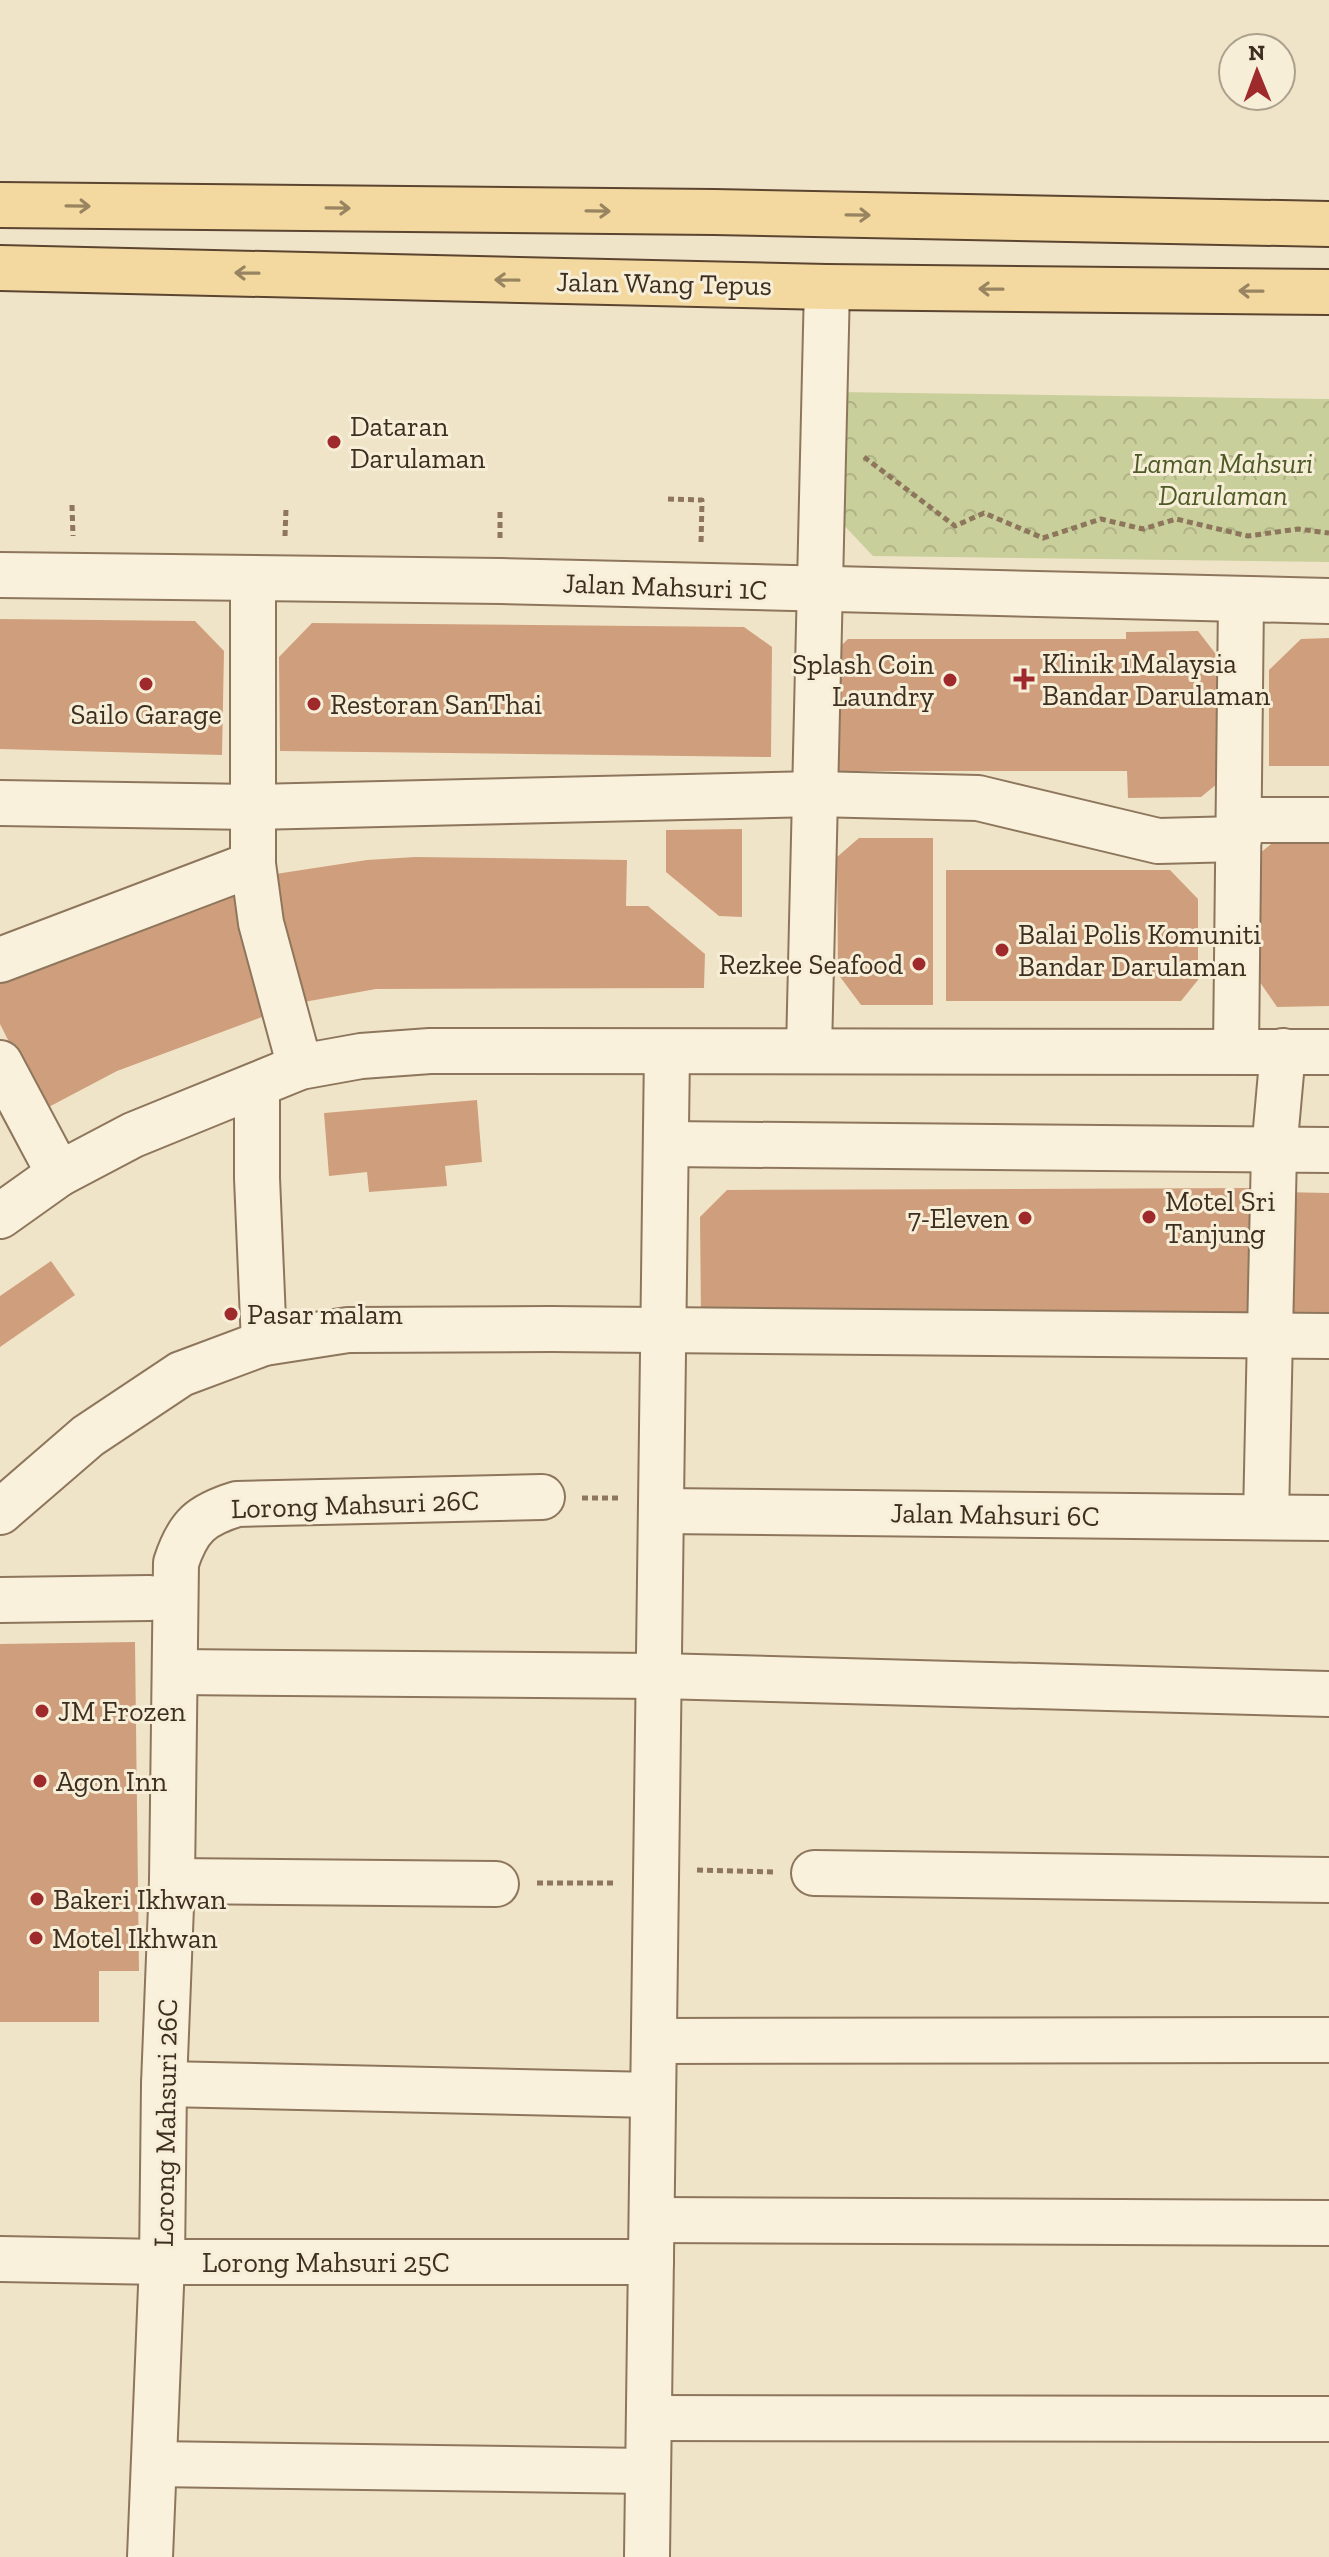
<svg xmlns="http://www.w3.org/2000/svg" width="1329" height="2557" viewBox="0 0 1329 2557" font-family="'Zilla Slab',serif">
	<defs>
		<pattern id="park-crowns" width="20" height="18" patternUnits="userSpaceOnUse" patternTransform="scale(2)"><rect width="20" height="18" fill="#c9cf9b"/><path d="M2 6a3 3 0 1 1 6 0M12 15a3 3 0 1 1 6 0" fill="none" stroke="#aeb285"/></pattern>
	</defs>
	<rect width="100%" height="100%" fill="#f0e4c8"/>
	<path fill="url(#park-crowns)" d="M838,392L1329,399V562L873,556L836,517Z"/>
	<g fill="#cf9f7d">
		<path d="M0,619L195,621L224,651L222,755L0,749Z"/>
		<path d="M312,623L744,627L772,647L771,757L280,751L279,657Z"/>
		<path d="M1198,631L1222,662L1223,779L1201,797L1128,798L1127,771H821V665L848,639H1126V632Z"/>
		<path d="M1329,638V766H1269V670L1301,639Z"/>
		<path d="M742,829V917L719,916L666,872V830Z"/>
		<path d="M859,838H933V1005H861L838,974L837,857Z"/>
		<path d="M1276,840H1329V1006L1277,1007L1255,975L1254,858Z"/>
		<path d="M415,857L627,860L626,906H648L705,954L704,988L376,989L304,1002L269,875L367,860Z"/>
		<path d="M946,870H1170L1198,899V980L1181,1001H946Z"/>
		<path d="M235,886L270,1014L117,1071L43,1110L0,1024V981L62,953Z"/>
		<path d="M477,1100L482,1162L445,1166L447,1186L369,1192L367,1172L329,1176L324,1113Z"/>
		<path d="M1254,1188V1318L701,1320L700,1217L727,1190Z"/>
		<path d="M1281,1192L1329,1193V1323L1279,1322Z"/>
		<path d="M51,1261L75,1295L0,1347V1296Z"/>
		<path d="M135,1642L139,1971H99V2022H0V1644Z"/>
	</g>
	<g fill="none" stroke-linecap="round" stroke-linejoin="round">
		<defs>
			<g id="minor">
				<path d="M0,575L501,581L1329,601"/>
				<path d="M253,578V864L261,923L300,1067"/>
				<path d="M0,803L252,807L815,794L978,798L1158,841L1239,839"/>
				<path d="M1239,820H1329"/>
				<path d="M0,960L253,864"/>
				<path d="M809,1050L827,287"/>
				<path d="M1236,1050L1241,600"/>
				<path d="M0,1063L59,1174"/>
				<path d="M257,1085V1178L264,1343"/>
				<path d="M666,1144L1329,1150"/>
				<path d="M0,1216L59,1174L133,1135L300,1067L361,1056L430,1051L1329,1052"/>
				<path d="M661,1511L1329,1518"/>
				<path d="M0,1512L88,1436L181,1374L264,1343L348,1330L551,1329L1329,1336"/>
				<path d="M1266,1517L1274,1151L1283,1051"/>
				<path d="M0,1600L150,1598"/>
				<path d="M176,1672L658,1676L1329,1694"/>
				<path d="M814,1873L1329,1880"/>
				<path d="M172,1881L496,1884"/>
				<path d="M654,2041L1329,2040"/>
				<path d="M164,2084L653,2095"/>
				<path d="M652,2220L1329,2223"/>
				<path d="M0,2259L162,2262H651"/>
				<path d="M649,2418L1329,2419"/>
				<path d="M154,2464L648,2471"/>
				<path d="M150,2557L162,2262L164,2084L172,1881L176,1563C188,1526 201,1515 237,1504L542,1497"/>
				<path d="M647,2557L667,1052"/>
			</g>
			<g id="major">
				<path d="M0,205L714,212L1329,224"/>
				<path d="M0,268L827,287L1329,292"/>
			</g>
		</defs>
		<use href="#minor" stroke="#8d765c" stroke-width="48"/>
		<use href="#major" stroke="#5b4430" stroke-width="48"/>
		<g stroke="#8d765c" stroke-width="5" stroke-dasharray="6 4" stroke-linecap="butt">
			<path d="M864,457L955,526L984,513L1043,538L1101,519L1143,529L1176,519L1248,536L1298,529L1329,533"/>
			<path d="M668,499L702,500L701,545"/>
			<path d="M72,505L73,536"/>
			<path d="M500,512V539"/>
			<path d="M285,536L286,509"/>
			<path d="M582,1498H620"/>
			<path d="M697,1870L775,1872"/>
			<path d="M537,1883H615"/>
		</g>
		<use href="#minor" stroke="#faf1dc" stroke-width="44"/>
		<use href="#major" stroke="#f3d9a0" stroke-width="44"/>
	</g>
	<defs><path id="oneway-shaft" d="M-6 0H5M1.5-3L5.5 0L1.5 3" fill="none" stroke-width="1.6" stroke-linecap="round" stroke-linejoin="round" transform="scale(2)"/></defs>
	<g stroke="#988460">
		<use href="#oneway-shaft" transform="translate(78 206) rotate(1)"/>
		<use href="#oneway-shaft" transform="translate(338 208) rotate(1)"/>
		<use href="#oneway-shaft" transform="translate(598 211) rotate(1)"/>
		<use href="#oneway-shaft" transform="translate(858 215) rotate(1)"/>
		<use href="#oneway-shaft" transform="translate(247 273) rotate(-179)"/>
		<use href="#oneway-shaft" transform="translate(507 280) rotate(-179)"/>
		<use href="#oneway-shaft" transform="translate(991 289) rotate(-179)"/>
		<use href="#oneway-shaft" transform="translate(1251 291) rotate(-179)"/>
	</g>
	<g fill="#9e2a2b" stroke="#f7eed8" stroke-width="3">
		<circle cx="334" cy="442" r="8"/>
		<path d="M1020 667h8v8h8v8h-8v8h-8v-8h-8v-8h8z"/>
		<circle cx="950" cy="680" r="8"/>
		<circle cx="146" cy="684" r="8"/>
		<circle cx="314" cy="704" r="8"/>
		<circle cx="1002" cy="950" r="8"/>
		<circle cx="919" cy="964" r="8"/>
		<circle cx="1149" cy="1217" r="8"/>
		<circle cx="1025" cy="1218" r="8"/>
		<circle cx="231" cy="1314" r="8"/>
		<circle cx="42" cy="1711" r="8"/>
		<circle cx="40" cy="1781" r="8"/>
		<circle cx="37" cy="1899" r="8"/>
		<circle cx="36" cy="1938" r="8"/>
	</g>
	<g text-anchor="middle" stroke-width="6" stroke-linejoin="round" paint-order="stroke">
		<g font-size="28" fill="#3d2e20" stroke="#f7eed8">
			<text transform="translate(664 283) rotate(1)" y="10">Jalan Wang Tepus</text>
			<text transform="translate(665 586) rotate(2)" y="10">Jalan Mahsuri 1C</text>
			<text transform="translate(355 1504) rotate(-2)" y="10">Lorong Mahsuri 26C</text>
			<text transform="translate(995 1514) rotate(1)" y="10">Jalan Mahsuri 6C</text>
			<text transform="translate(165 2123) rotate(-89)" y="10">Lorong Mahsuri 26C</text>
			<text x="326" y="2272">Lorong Mahsuri 25C</text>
		</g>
		<g font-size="28" fill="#3d2e20" stroke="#f7eed8" text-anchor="start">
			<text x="350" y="436">Dataran<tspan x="350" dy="32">Darulaman</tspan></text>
			<text x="1042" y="673">Klinik 1Malaysia<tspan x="1042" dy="32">Bandar Darulaman</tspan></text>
			<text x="934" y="674" text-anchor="end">Splash Coin<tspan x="934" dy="32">Laundry</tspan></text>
			<text x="330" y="714">Restoran SanThai</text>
			<text x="146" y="724" text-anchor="middle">Sailo Garage</text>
			<text x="1018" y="944">Balai Polis Komuniti<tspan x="1018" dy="32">Bandar Darulaman</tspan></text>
			<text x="903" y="974" text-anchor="end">Rezkee Seafood</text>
			<text x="1165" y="1211">Motel Sri<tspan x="1165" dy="32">Tanjung</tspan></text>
			<text x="1009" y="1228" text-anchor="end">7-Eleven</text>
			<text x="247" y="1324">Pasar malam</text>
			<text x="58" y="1721">JM Frozen</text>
			<text x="56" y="1791">Agon Inn</text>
			<text x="53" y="1909">Bakeri Ikhwan</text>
			<text x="52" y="1948">Motel Ikhwan</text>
		</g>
		<g font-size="28" font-style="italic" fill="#4d5a26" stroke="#f7eed8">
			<text x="1223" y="473">Laman Mahsuri<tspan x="1223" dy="32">Darulaman</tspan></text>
		</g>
	</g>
	<g transform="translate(1257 72) rotate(359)"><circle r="38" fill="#f7eed8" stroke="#ada18e" stroke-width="2"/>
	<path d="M0-6L14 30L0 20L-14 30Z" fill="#9e2a2b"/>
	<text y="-12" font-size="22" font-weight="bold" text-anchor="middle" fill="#3d2e20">N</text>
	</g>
</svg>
